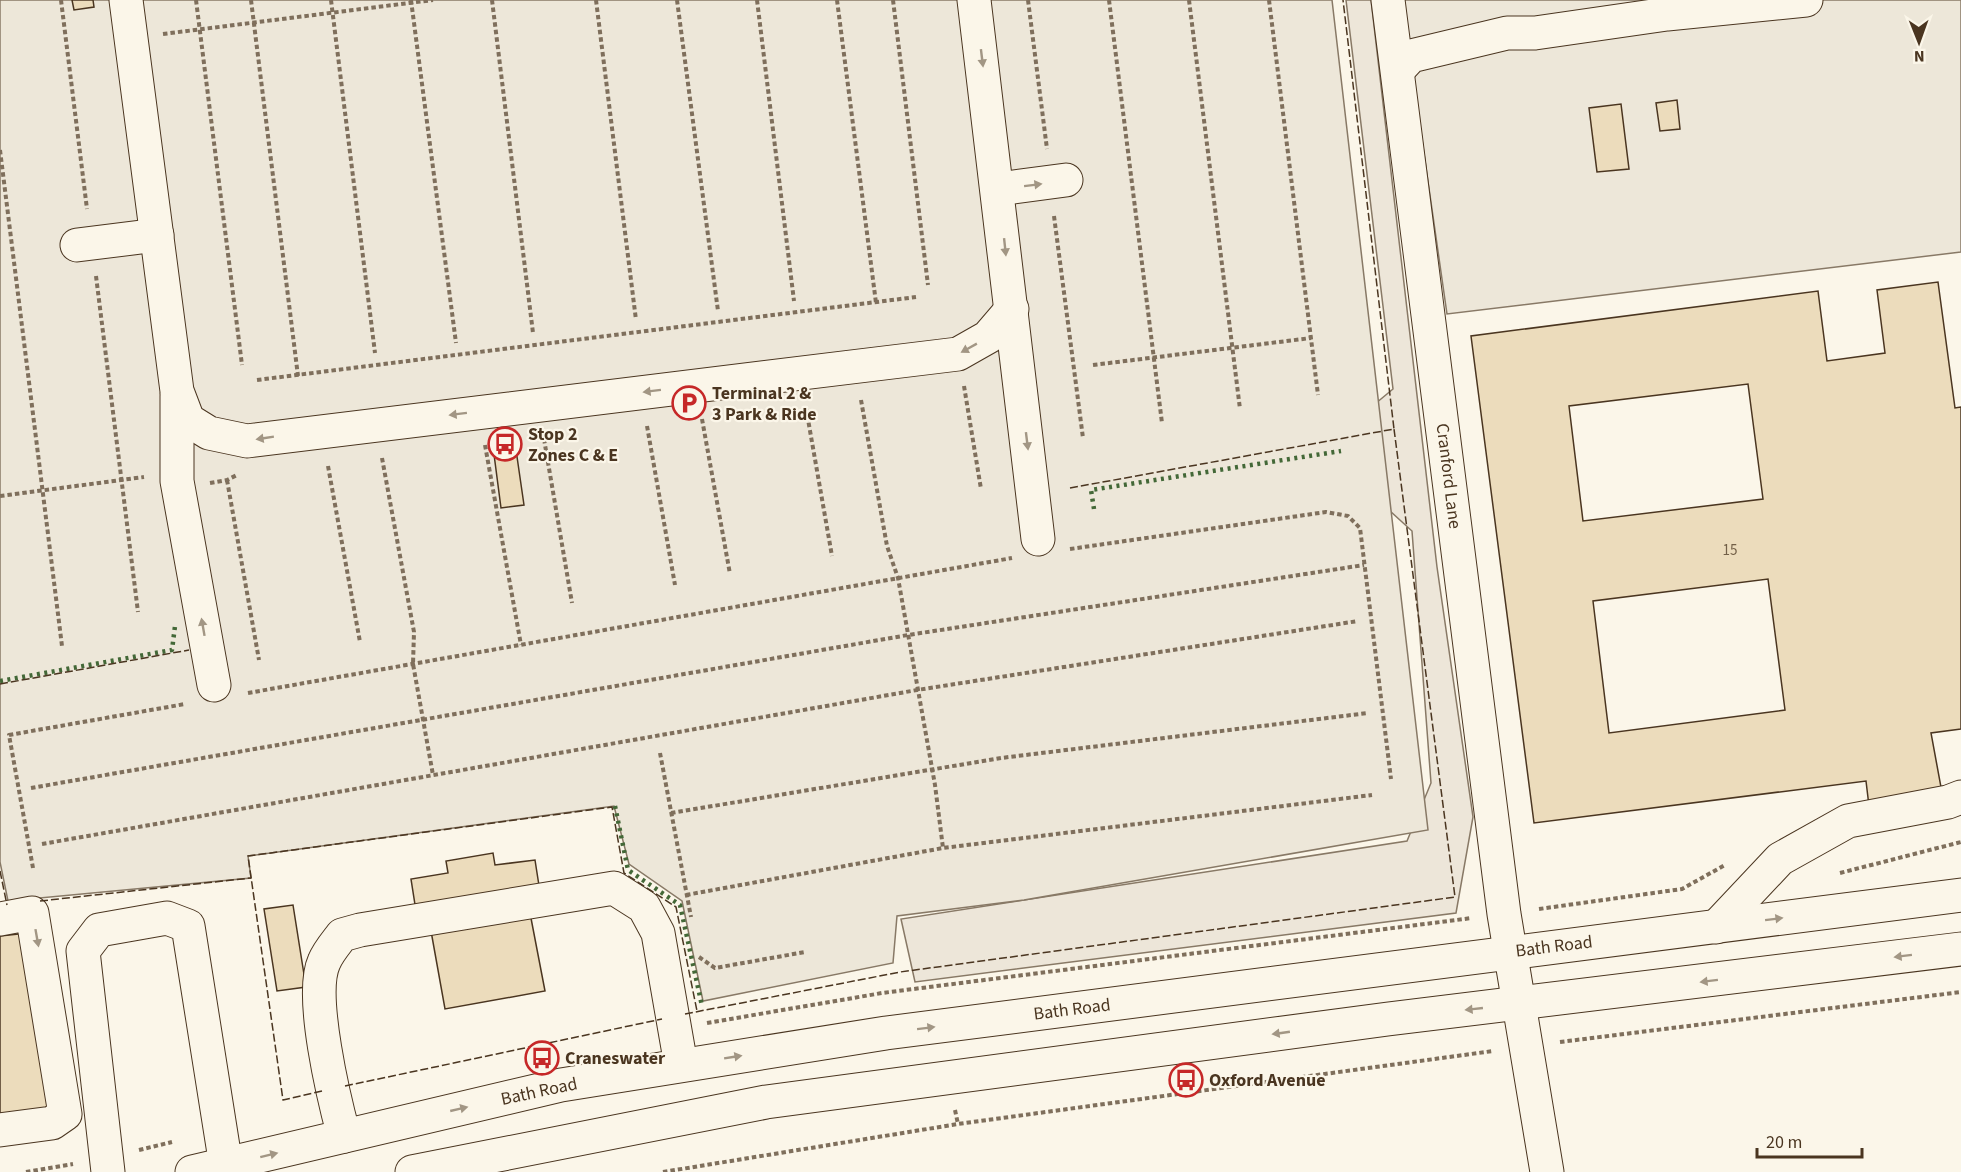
<svg xmlns="http://www.w3.org/2000/svg" width="1961" height="1172" viewBox="0 0 1961 1172" font-family="'Source Sans 3',sans-serif">
	<rect width="100%" height="100%" fill="#fbf6e9"/>
	<path fill="#ede6d9" stroke="#887966" stroke-width="1.5" d="M1346,0H1371L1437,567L1473,817L1456,913L915,982L901,919L1407,841L1431,783L1412,531L1357,481L1340,433L1393,389Z"/>
	<g fill="#ede7d9" stroke="#887966" stroke-width="1.5">
		<path d="M0,0H1332L1428,830L1024,900L897,916L893,963L703,1001L682,901L629,864L614,806L248,856L251,878L8,901L0,862Z"/>
		<path d="M1402,0H1961V252L1447,314Z"/>
	</g>
	<g fill="#ecdcbc" stroke="#4a3520" stroke-width="1.5" fill-rule="evenodd">
		<path d="M72,0H93L94,7L74,10Z"/>
		<path d="M1677,100L1680,129L1660,131L1656,103Z"/>
		<path d="M1621,104L1629,169L1597,172L1589,108Z"/>
		<path d="M1938,282L1955,408L1961,407V729L1931,733L1943,798L1869,806L1866,781L1534,823L1471,336L1818,291L1827,361L1885,353L1877,290ZM1748,384L1763,499L1583,521L1569,406ZM1768,579L1785,710L1609,733L1593,601Z"/>
		<path d="M514,436L524,505L501,508L492,439Z"/>
		<path d="M493,853L495,865L535,860L540,892L416,911L411,879L448,873L446,861Z"/>
		<path d="M293,905L306,987L277,991L264,909Z"/>
		<path d="M530,913L545,991L445,1009L431,931Z"/>
		<path d="M28,933L53,1109L0,1117V936Z"/>
	</g>
	<g fill="none" stroke-linecap="round" stroke-linejoin="round">
		<defs>
			<g id="minor">
				<path d="M126,0L177,391L188,420L209,433L247,441L958,354L988,337L1012,309"/>
				<path d="M974,0L1038,539"/>
				<path d="M1388,0L1504,914L1547,1172"/>
				<path d="M1398,70L1411,56L1507,33H1535L1667,14L1806,0"/>
				<path d="M999,189L1066,180"/>
				<path d="M77,245L157,235"/>
				<path d="M177,396V481L214,685"/>
				<path d="M0,919L32,913L65,1114L52,1123L0,1130"/>
				<path d="M1716,927L1780,859L1848,821L1948,802L1961,797"/>
				<path d="M344,1136C334,1099 309,995 324,962C328,952 336,943 342,935L360,930L614,888L644,907L658,933L681,1065"/>
				<path d="M108,1172L83,951L99,930L167,918L188,926L227,1172"/>
			</g>
			<g id="highway">
				<path d="M192,1172L561,1085L886,1033L1961,895"/>
				<path d="M412,1172L766,1102L1388,1019L1961,949"/>
			</g>
		</defs>
		<use href="#minor" stroke="#4a3520" stroke-width="35"/>
		<use href="#highway" stroke="#4a3520" stroke-width="35"/>
		<g stroke="#7f6f5c" stroke-width="4" stroke-dasharray="4.5 3" stroke-linecap="butt">
			<path d="M61,0L87,209"/>
			<path d="M196,0L242,365"/>
			<path d="M251,0L298,376"/>
			<path d="M331,0L375,353"/>
			<path d="M411,0L456,343"/>
			<path d="M492,0L533,333"/>
			<path d="M596,0L636,320"/>
			<path d="M677,0L718,311"/>
			<path d="M757,0L794,301"/>
			<path d="M837,0L876,303"/>
			<path d="M893,0L928,285"/>
			<path d="M1028,0L1047,149"/>
			<path d="M1109,0L1162,423"/>
			<path d="M1189,0L1240,409"/>
			<path d="M1269,0L1318,395"/>
			<path d="M163,34L433,0"/>
			<path d="M0,150L62,646"/>
			<path d="M1054,216L1083,438"/>
			<path d="M96,276L138,612"/>
			<path d="M1093,365L1311,338"/>
			<path d="M257,380L916,297"/>
			<path d="M964,386L981,489"/>
			<path d="M861,400L887,546L898,578L935,785L943,848"/>
			<path d="M806,408L832,556"/>
			<path d="M702,419L730,574"/>
			<path d="M647,426L675,585"/>
			<path d="M544,439L572,603"/>
			<path d="M485,445L521,645"/>
			<path d="M382,458L414,632L413,664L433,775"/>
			<path d="M328,466L360,642"/>
			<path d="M227,480L259,660"/>
			<path d="M210,483L227,480L237,475"/>
			<path d="M0,496L144,477"/>
			<path d="M1070,549L1326,512L1348,516L1360,528L1391,779"/>
			<path d="M248,693L1012,558"/>
			<path d="M660,753L691,917"/>
			<path d="M31,788L908,635L1364,565"/>
			<path d="M671,813L1001,758L1368,713"/>
			<path d="M42,844L917,690L1358,621"/>
			<path d="M33,868L9,735L185,704"/>
			<path d="M1840,873L1961,842"/>
			<path d="M686,895L943,848L1372,795"/>
			<path d="M1539,909L1682,889L1725,865"/>
			<path d="M699,957L715,968L805,952"/>
			<path d="M707,1023L882,993L1472,918"/>
			<path d="M1560,1042L1961,992"/>
			<path d="M955,1110L958,1124"/>
			<path d="M139,1150L172,1142"/>
			<path d="M26,1172L73,1164"/>
			<path d="M663,1172L958,1124L1493,1051"/>
		</g>
		<use href="#minor" stroke="#fbf6e9" stroke-width="33"/>
		<use href="#highway" stroke="#fbf6e9" stroke-width="33"/>
		<g stroke="#436837" stroke-width="4.5" stroke-dasharray="3 4.5" stroke-linecap="butt">
			<path d="M1094,509L1091,490L1341,451"/>
			<path d="M0,681L172,650L175,626"/>
			<path d="M615,806L628,870L680,905L702,1006"/>
		</g>
		<g stroke="#4a3520" stroke-width="1.5" stroke-dasharray="8 3" stroke-linecap="butt">
			<path d="M1070,488L1394,429L1343,0"/>
			<path d="M0,684L189,650"/>
			<path d="M0,871L7,905"/>
			<path d="M40,901L251,878"/>
			<path d="M685,1014L900,972L1455,897L1394,429"/>
			<path d="M345,1086L662,1019"/>
			<path d="M322,1091L283,1100L248,856L612,807L624,873L676,907L697,1011"/>
		</g>
	</g>
	<defs><path id="oneway-solid" d="M-6-.8H1V-3.2L6.5 0L1 3.2V.8H-6Z" transform="scale(1.5)"/></defs>
	<g fill="#a29684">
		<use href="#oneway-solid" transform="translate(982 58) rotate(83)"/>
		<use href="#oneway-solid" transform="translate(1033 185) rotate(-7)"/>
		<use href="#oneway-solid" transform="translate(1005 247) rotate(84)"/>
		<use href="#oneway-solid" transform="translate(969 348) rotate(151)"/>
		<use href="#oneway-solid" transform="translate(652 391) rotate(173)"/>
		<use href="#oneway-solid" transform="translate(458 414) rotate(173)"/>
		<use href="#oneway-solid" transform="translate(265 438) rotate(171)"/>
		<use href="#oneway-solid" transform="translate(1027 441) rotate(83)"/>
		<use href="#oneway-solid" transform="translate(203 627) rotate(-100)"/>
		<use href="#oneway-solid" transform="translate(1774 919) rotate(-7)"/>
		<use href="#oneway-solid" transform="translate(37 938) rotate(80)"/>
		<use href="#oneway-solid" transform="translate(1903 956) rotate(173)"/>
		<use href="#oneway-solid" transform="translate(1709 981) rotate(173)"/>
		<use href="#oneway-solid" transform="translate(1474 1009) rotate(174)"/>
		<use href="#oneway-solid" transform="translate(926 1028) rotate(-7)"/>
		<use href="#oneway-solid" transform="translate(1281 1033) rotate(172)"/>
		<use href="#oneway-solid" transform="translate(733 1057) rotate(-9)"/>
		<use href="#oneway-solid" transform="translate(459 1109) rotate(-13)"/>
		<use href="#oneway-solid" transform="translate(269 1155) rotate(-14)"/>
	</g>
	<defs>
		<symbol id="parking-ring" viewBox="-11 -11 22 22"><circle r="9.5" fill="#fbf6e9" stroke="#c62828" stroke-width="1.5"/><path d="M-3.5-5.5H1a3.5 3.5 0 0 1 0 7H-1V5.5H-3.5ZM-1-3.4V-.6H.8a1.4 1.4 0 0 0 0-2.8Z" fill="#c62828"/></symbol>
		<symbol id="bus-ring" viewBox="-11 -11 22 22"><circle r="9.5" fill="#fbf6e9" stroke="#c62828" stroke-width="1.5"/><path d="M-5-6H5V4H4V6H2V4H-2V6H-4V4H-5ZM-3.5-4V0h7V-4ZM-3.5 1.2v1.5H-2V1.2ZM2 1.2v1.5H3.5V1.2Z" fill="#c62828"/></symbol>
	</defs>
	<g fill-rule="evenodd">
		<use href="#parking-ring" x="670" y="384" width="38" height="38"/>
		<use href="#bus-ring" x="486" y="425" width="38" height="38"/>
		<use href="#bus-ring" x="523" y="1039" width="38" height="38"/>
		<use href="#bus-ring" x="1167" y="1061" width="38" height="38"/>
	</g>
	<g text-anchor="middle" stroke-width="4.5" stroke-linejoin="round" paint-order="stroke">
		<g font-size="15" fill="#725f47">
			<text x="1730" y="555">15</text>
		</g>
		<g font-size="18" font-weight="bold" fill="#4a3520" stroke="#fbf6e9" text-anchor="start">
			<text x="712" y="399">Terminal 2 &amp;<tspan x="712" dy="21">3 Park &amp; Ride</tspan></text>
			<text x="528" y="440">Stop 2<tspan x="528" dy="21">Zones C &amp; E</tspan></text>
			<text x="565" y="1064">Craneswater</text>
			<text x="1209" y="1086">Oxford Avenue</text>
		</g>
		<g font-size="18" fill="#4a3520" stroke="#fbf6e9">
			<text transform="translate(1449 476) rotate(83)" y="6">Cranford Lane</text>
			<text transform="translate(1554 946) rotate(-7)" y="6">Bath Road</text>
			<text transform="translate(1072 1009) rotate(-7)" y="6">Bath Road</text>
			<text transform="translate(539 1091) rotate(-12)" y="6">Bath Road</text>
		</g>
	</g>
	<g transform="translate(1919 42) rotate(179)" stroke="#fbf6e9" stroke-width="4.5" paint-order="stroke">
	<path d="M0-4.5L10 22L0 15L-10 22Z" fill="#4a3520"/>
	<text y="-9" font-size="16" font-weight="bold" text-anchor="middle" fill="#4a3520">N</text>
	</g>
	<path d="M1757 1148v9h105v-9" fill="none" stroke="#4a3520" stroke-width="3"/>
	<text x="1766" y="1148" font-size="18" fill="#4a3520" stroke="#fbf6e9" stroke-width="4.5" paint-order="stroke">20 m</text>
</svg>
